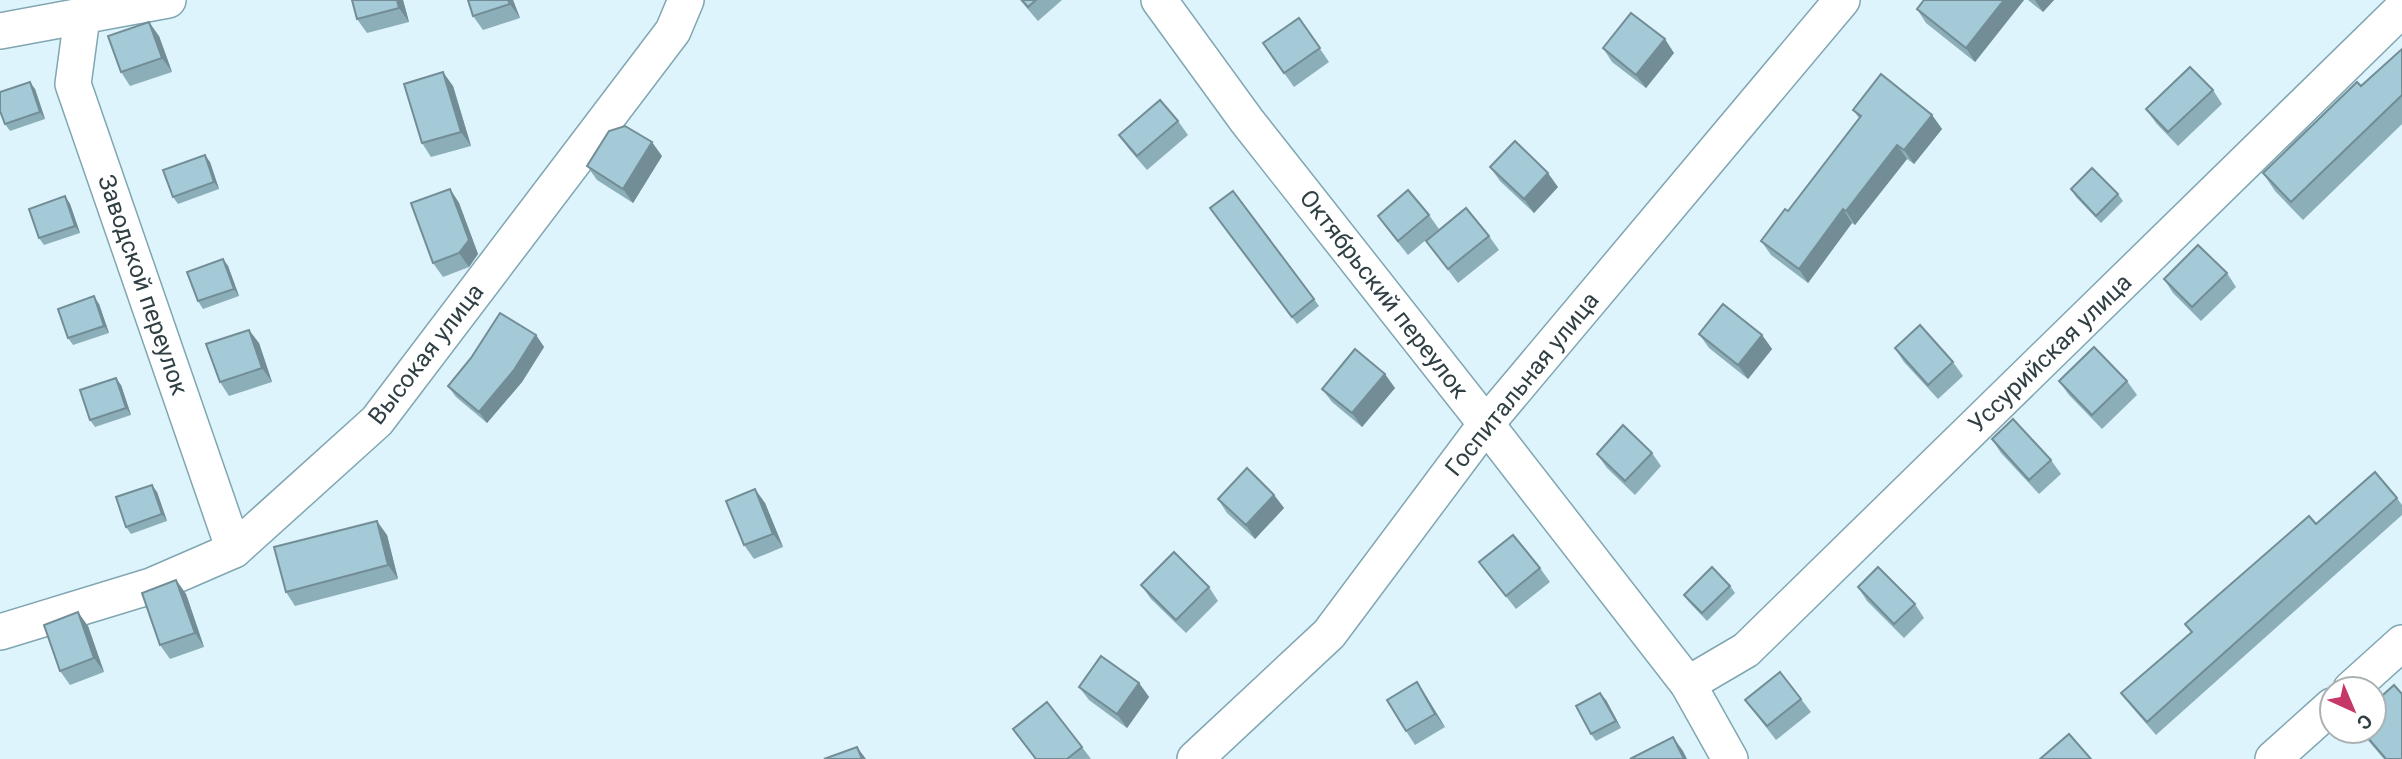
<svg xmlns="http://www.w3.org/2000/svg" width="2402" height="759" viewBox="0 0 2402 759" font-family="Roboto,sans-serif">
	<rect width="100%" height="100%" fill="#ddf4fc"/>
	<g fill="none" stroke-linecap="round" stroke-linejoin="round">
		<defs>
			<g id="street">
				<path d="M1159,0L1247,121L1486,424L1688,684L1730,759"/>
				<path d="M82,17L73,84L234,550"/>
				<path d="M0,31L168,0"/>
				<path d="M0,632L151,586L234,550L377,421L673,31L686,0"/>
				<path d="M1688,684L1746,650L2402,9"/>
				<path d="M2351,689L2402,643"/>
				<path d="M1195,759L1329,634L1486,424L1842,0"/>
				<path d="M2273,759L2332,706"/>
			</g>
		</defs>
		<use href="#street" stroke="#80a6b2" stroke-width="38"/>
		<use href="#street" stroke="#fff" stroke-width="35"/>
	</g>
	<g fill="#8caeb8">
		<path d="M403,0L409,22L367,33L357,19Z"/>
		<path d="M468,0H513L520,18L483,30L473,16Z"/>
		<path d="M1020,0H1062L1038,21Z"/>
		<path d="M2024,0L1975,62L1926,23L1917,9Z"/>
		<path d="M2028,0H2054L2043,12Z"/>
		<path d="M1299,18L1329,62L1294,87L1263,43Z"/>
		<path d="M159,36L172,72L130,86L121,72Z"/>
		<path d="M1603,48L1674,53L1646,88L1612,62Z"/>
		<path d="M2402,49V124L2303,220L2275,191L2263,173Z"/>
		<path d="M453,86L471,146L431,157L422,143Z"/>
		<path d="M35,89L45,119L10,131L5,124Z"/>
		<path d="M2213,90L2222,104L2178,146L2156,123L2146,109Z"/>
		<path d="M1853,110L1932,115L1942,129L1914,164L1907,159L1855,225L1852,223L1808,283L1771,255L1761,241L1788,211L1859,118Z"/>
		<path d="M1178,121L1188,135L1147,170L1129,149L1119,135Z"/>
		<path d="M662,156L633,203L597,180L587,166Z"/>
		<path d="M210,162L219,189L178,204L173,197Z"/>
		<path d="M1490,167L1558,187L1534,213L1500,181Z"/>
		<path d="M450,189L459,203L478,254L469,267L443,277L433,263Z"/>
		<path d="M2071,189L2118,194L2123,201L2101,223L2076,197Z"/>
		<path d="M65,196L70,204L80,233L44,245L39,238Z"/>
		<path d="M1210,208L1314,299L1319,306L1297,324Z"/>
		<path d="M1429,215L1439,229L1408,255L1388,230L1378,216Z"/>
		<path d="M1489,236L1499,250L1458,283L1426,241Z"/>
		<path d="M223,259L228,266L239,296L203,309L198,301Z"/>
		<path d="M2227,273L2236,287L2201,321L2173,293L2164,279Z"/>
		<path d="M99,304L109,333L73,345L68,338Z"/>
		<path d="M1699,334L1762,335L1772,349L1748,379L1709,348Z"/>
		<path d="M536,335L544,347L522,382L487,423L456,397L448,386Z"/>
		<path d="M259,343L272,382L229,396L220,382Z"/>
		<path d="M1895,348L1953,362L1963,376L1938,399L1904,362Z"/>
		<path d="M2059,381H2127L2137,395L2102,429L2069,395Z"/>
		<path d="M121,385L131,415L95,427L90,420Z"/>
		<path d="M1395,388L1362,427L1332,402L1322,389Z"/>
		<path d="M1992,439L2051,460L2061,474L2039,494L2001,453Z"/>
		<path d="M1652,453L1661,466L1635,495L1607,468L1597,454Z"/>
		<path d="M157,492L167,521L131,534L126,527Z"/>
		<path d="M1274,495L1284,508L1255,539L1227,513L1218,499Z"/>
		<path d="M2397,498L2402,505V515L2156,735L2131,706L2121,693L2191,632L2185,624L2316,524Z"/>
		<path d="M765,503L783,547L754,559L744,545Z"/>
		<path d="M387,535L398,579L295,606L286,592Z"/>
		<path d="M1479,562L1540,568L1550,582L1516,609Z"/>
		<path d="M176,580L186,594L204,647L170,659L160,645Z"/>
		<path d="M1141,585L1209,587L1218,601L1186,633L1151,599Z"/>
		<path d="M1730,586L1735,593L1707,621L1689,602L1684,595Z"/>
		<path d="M1858,587L1915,604L1924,618L1904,638L1867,601Z"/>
		<path d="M88,626L104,672L70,685L60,671Z"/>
		<path d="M1139,683L1149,697L1127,728L1089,700L1079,687Z"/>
		<path d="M1426,696L1445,727L1415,745L1406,731Z"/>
		<path d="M1801,699L1811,712L1776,740L1745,700Z"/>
		<path d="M1606,700L1621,728L1596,741L1591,734Z"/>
		<path d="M1013,729L1082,747L1091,759H1035Z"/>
		<path d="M2360,731H2374L2402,759H2384Z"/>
	</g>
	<g fill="#728d96">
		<path d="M397,0H403L409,22L399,8Z"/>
		<path d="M508,0H513L520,18L510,4Z"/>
		<path d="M2004,0H2024L1975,62L1966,48Z"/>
		<path d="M2035,0H2054L2043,12Z"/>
		<path d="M149,22L159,36L172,72L162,58Z"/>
		<path d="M1665,39L1674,53L1646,88L1636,75Z"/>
		<path d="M443,72L453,86L471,146L461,132Z"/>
		<path d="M30,82L35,89L45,119L40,112Z"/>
		<path d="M1932,115L1942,129L1914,164L1904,150Z"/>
		<path d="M652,142L662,156L633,203L623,189Z"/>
		<path d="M1897,145L1907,159L1855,225L1846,211Z"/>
		<path d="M205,155L210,162L219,189L214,182Z"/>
		<path d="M1548,173L1558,187L1534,213L1524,199Z"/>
		<path d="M450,189L459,203L478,254L469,267L459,253Z"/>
		<path d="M65,196L70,204L80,233L75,226Z"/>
		<path d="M1843,209L1852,223L1808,283L1799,269Z"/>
		<path d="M223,259L228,266L239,296L234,289Z"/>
		<path d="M94,296L99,304L109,333L104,326Z"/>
		<path d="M249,330L259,343L272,382L262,368Z"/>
		<path d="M536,335L544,347L522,382L487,423L479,412Z"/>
		<path d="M1762,335L1772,349L1748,379L1738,365Z"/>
		<path d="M1385,374L1395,388L1362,427L1352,413Z"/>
		<path d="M116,378L121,385L131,415L126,408Z"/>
		<path d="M152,485L157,492L167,521L162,514Z"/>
		<path d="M755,489L765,503L783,547L773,534Z"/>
		<path d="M1274,495L1284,508L1255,539L1246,525Z"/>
		<path d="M377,521L387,535L398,579L388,565Z"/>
		<path d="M176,580L186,594L204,647L195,633Z"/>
		<path d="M78,612L88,626L104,672L94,658Z"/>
		<path d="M1417,682L1426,696L1445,727L1435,714Z"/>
		<path d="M1139,683L1149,697L1127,728L1117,714Z"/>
		<path d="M1600,693L1606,700L1621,728L1616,721Z"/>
		<path d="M1673,737L1683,751L1687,759H1684Z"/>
		<path d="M857,747L866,759H862Z"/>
	</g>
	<g fill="#a3cad6" stroke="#728d96" stroke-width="2">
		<path d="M352,0H397L399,8L357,19Z"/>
		<path d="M468,0H508L510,4L473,16Z"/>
		<path d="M1022,0H1036L1028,7Z"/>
		<path d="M1924,0H2004L1966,48L1917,9Z"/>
		<path d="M1631,13L1665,39L1636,75L1603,48Z"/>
		<path d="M1299,18L1320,48L1284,73L1263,43Z"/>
		<path d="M149,22L162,58L121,72L108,36Z"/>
		<path d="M2402,49V95L2291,202L2263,173L2357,82L2361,86Z"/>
		<path d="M2190,67L2213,90L2168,132L2146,109Z"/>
		<path d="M443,72L461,132L422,143L404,84Z"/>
		<path d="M1881,74L1932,115L1904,150L1897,145L1846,211L1843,209L1799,269L1761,241L1785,209L1788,211L1861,116L1853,110Z"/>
		<path d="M30,82L40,112L5,124L0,111V92Z"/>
		<path d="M1160,100L1178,121L1137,156L1119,135Z"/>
		<path d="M625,126L652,142L623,189L587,166L609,131Z"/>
		<path d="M1515,141L1548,173L1524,199L1490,167Z"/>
		<path d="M205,155L214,182L173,197L163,170Z"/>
		<path d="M2092,168L2118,194L2096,216L2071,189Z"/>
		<path d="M450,189L469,240L459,253L433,263L411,203Z"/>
		<path d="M1408,190L1429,215L1398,241L1378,216Z"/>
		<path d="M1233,191L1314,299L1292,317L1210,208Z"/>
		<path d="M65,196L75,226L39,238L29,209Z"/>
		<path d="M1466,208L1489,236L1448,269L1426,241Z"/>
		<path d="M2198,245L2227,273L2192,307L2164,279Z"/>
		<path d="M223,259L234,289L198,301L187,272Z"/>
		<path d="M94,296L104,326L68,338L58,309Z"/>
		<path d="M1723,304L1762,335L1738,365L1699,334Z"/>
		<path d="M500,313L536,335L514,370L479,412L448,386L471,358Z"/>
		<path d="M1920,325L1953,362L1928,385L1895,348Z"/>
		<path d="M249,330L262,368L220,382L206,344Z"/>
		<path d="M2094,347L2127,381L2092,415L2059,381Z"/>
		<path d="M1355,349L1385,374L1352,413L1322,389Z"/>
		<path d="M116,378L126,408L90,420L80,390Z"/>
		<path d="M2013,419L2051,460L2029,480L1992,439Z"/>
		<path d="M1623,425L1652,453L1625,481L1597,454Z"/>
		<path d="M1247,468L1274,495L1246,525L1218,499Z"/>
		<path d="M2375,472L2397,498L2147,722L2121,693L2192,632L2185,624L2309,516L2316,524Z"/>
		<path d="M152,485L162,514L126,527L116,497Z"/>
		<path d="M755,489L773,534L744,545L726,501Z"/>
		<path d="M377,521L388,565L286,592L274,547Z"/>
		<path d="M1513,535L1540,568L1506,596L1479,562Z"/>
		<path d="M1174,552L1209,587L1176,620L1141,585Z"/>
		<path d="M1712,567L1730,586L1702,613L1684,595Z"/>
		<path d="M1878,567L1915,604L1894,624L1858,587Z"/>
		<path d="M176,580L195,633L160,645L142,593Z"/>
		<path d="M78,612L94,658L60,671L44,625Z"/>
		<path d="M1101,656L1139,683L1117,714L1079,687Z"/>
		<path d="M1780,672L1801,699L1767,726L1745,700Z"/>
		<path d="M1417,682L1435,714L1406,731L1387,700Z"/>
		<path d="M2394,685L2402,694V759H2386L2362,731H2374V703Z"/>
		<path d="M1600,693L1616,721L1591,734L1576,706Z"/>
		<path d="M1047,702L1082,747L1067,759H1036L1013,729Z"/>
		<path d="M2069,734L2091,759H2040Z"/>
		<path d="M1673,737L1684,759H1630Z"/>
		<path d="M857,747L862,759H824Z"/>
	</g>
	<g text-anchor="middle" stroke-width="6" stroke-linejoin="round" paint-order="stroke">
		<g font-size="24" fill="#2f3f44" stroke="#fff">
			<text transform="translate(143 285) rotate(71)" y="8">Заводской переулок</text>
			<text transform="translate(1384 294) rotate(52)" y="8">Октябрьский переулок</text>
			<text transform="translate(2050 353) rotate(-44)" y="8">Уссурийская улица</text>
			<text transform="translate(426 354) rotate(-52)" y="8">Высокая улица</text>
			<text transform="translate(1522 384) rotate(-51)" y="8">Госпитальная улица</text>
		</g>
	</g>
	<g transform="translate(2353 710) rotate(136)"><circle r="33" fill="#ffffff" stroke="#acb2b4" stroke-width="2"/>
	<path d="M0-5L12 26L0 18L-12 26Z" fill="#c43767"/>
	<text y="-10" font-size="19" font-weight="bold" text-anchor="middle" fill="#2f3f44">С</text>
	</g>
</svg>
